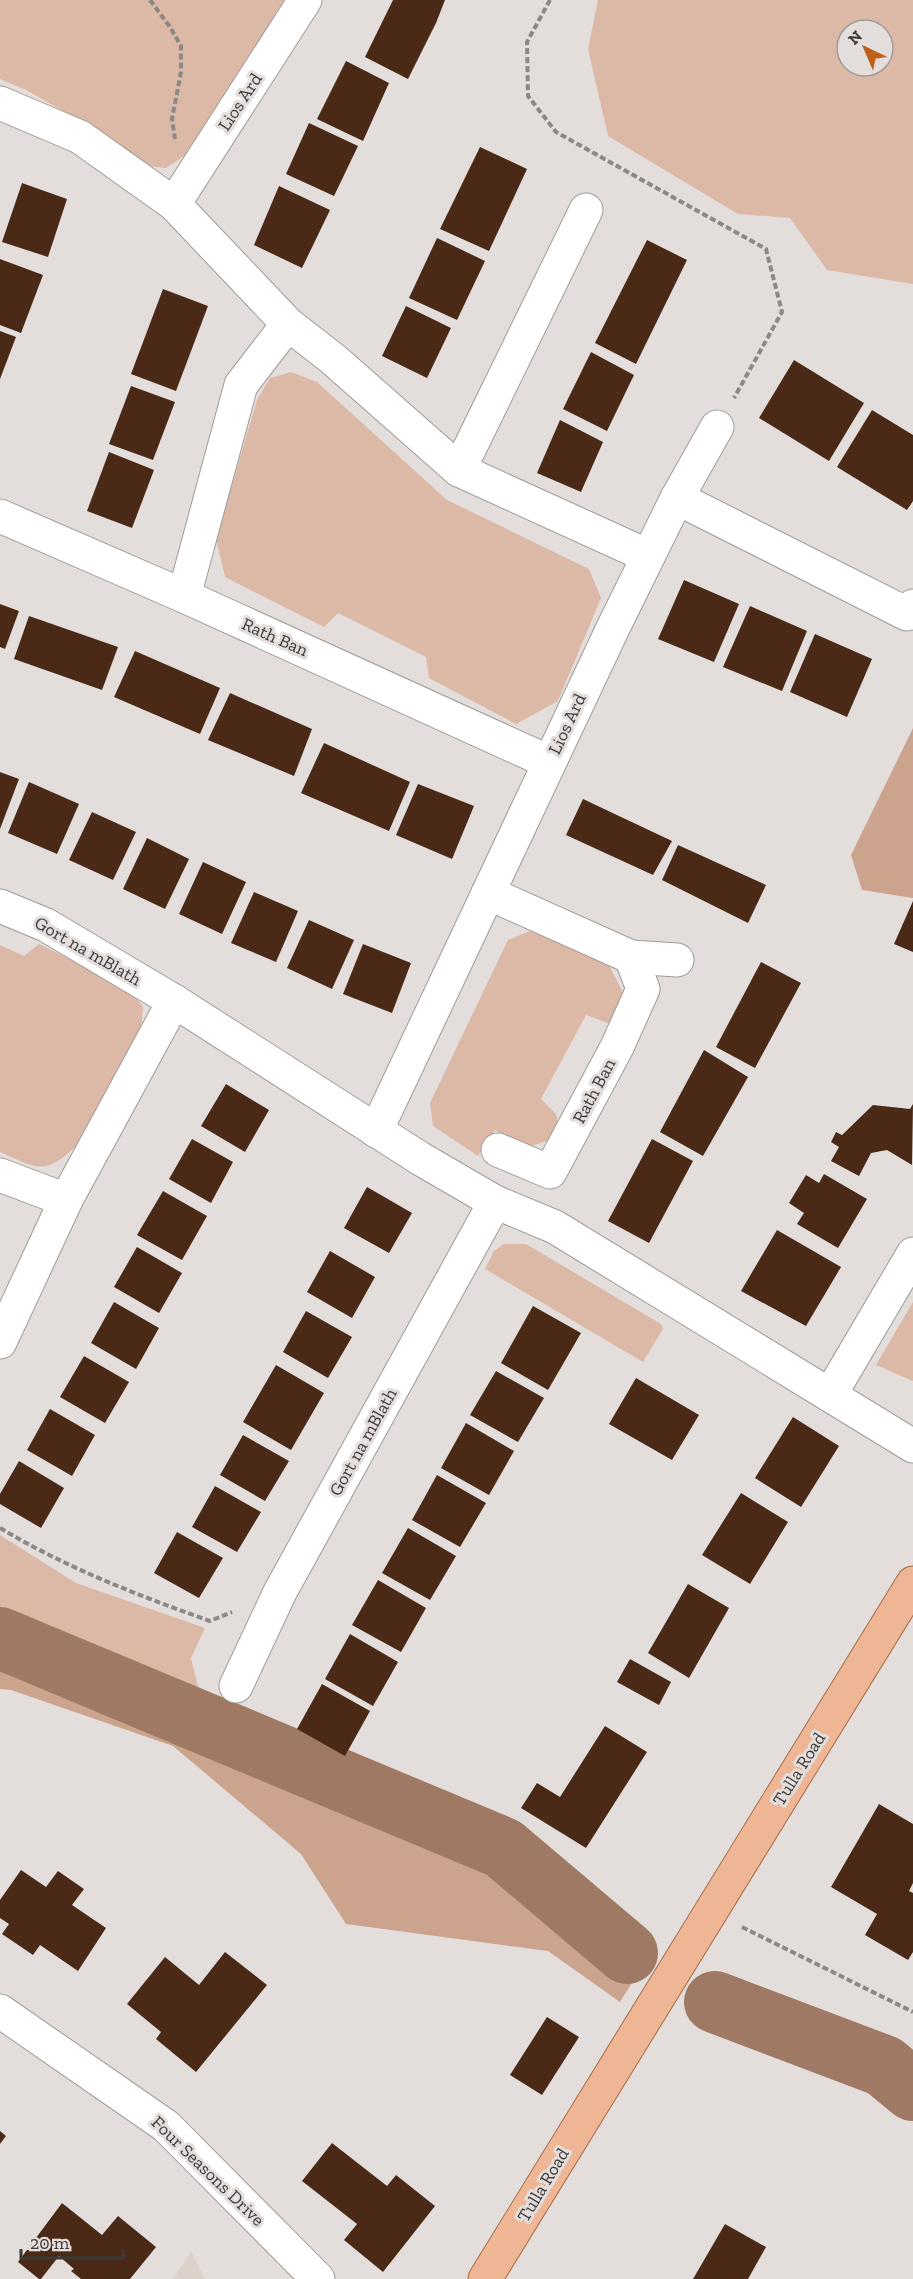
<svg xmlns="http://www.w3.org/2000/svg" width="913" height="2279" viewBox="0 0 913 2279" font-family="'Zilla Slab',serif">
	<rect width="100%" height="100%" fill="#e3dedb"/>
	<path fill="#ddd1cb" d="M191,2251L205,2279H173Z"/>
	<g fill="#dcb9a6" fill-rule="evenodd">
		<path d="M0,0H284L190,152L166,168L141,165L93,128L26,90L0,79Z"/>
		<path d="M598,0H913V284L827,270L790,218L738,214L608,136L588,49ZM847,30H883V66H847Z"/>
		<path d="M291,372L317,382L447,500L589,569L601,598L558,701L516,724L429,678L426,657L338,613L324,627L225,577L216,539L257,400L270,378Z"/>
		<path d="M530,931L608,963L624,995L610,1024L586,1015L541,1099L556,1114L559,1129L547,1141L524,1148L495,1130L478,1156L433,1126L430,1103L508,940Z"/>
		<path d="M39,944L129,988L143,1007L141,1028L75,1147C44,1177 35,1167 0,1152V945L24,956Z"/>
		<path d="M504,1244H526L661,1324L663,1329L643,1362L485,1269L494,1251Z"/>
		<path d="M913,1302V1381L876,1365Z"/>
		<path d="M0,1535L76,1583L205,1628L191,1658L198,1687L229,1710L257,1716L256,1735L0,1633Z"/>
	</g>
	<g fill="#cca48e">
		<path d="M913,728V898L862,890L851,855Z"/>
		<path d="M0,1635L512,1831L649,1941L635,1978L620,2002L548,1951L346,1924L301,1854L173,1746L11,1690L0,1689Z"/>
	</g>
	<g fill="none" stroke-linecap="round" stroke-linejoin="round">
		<g stroke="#9f7964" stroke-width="62">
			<path d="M0,1638L503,1848L627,1953"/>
			<path d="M715,2002L884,2066L913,2090"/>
		</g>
	</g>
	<g fill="#4a2a17">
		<path d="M393,0H445L436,23L408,79L365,57Z"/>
		<path d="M346,61L389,83L363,141L317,119Z"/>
		<path d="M309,123L358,146L334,196L286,174Z"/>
		<path d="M480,147L527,169L489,251L440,229Z"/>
		<path d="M22,183L67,199L48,257L2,242Z"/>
		<path d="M279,186L330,210L302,268L254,245Z"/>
		<path d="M437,238L485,261L457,320L409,298Z"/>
		<path d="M647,240L687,260L636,364L595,343Z"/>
		<path d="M0,259L43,275L21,333L0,325Z"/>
		<path d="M163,289L208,306L176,391L131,374Z"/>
		<path d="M406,306L451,328L427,378L382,356Z"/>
		<path d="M0,331L16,337L0,379Z"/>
		<path d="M591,352L634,375L607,431L563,409Z"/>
		<path d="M794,360L864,403L829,461L759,418Z"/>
		<path d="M131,386L175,402L153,460L109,444Z"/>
		<path d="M872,410L913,435V501L907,510L837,467Z"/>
		<path d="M560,420L603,442L581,492L537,473Z"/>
		<path d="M109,452L154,470L132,528L87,511Z"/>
		<path d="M684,580L739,604L714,662L658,639Z"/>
		<path d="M0,604L19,611L5,649L0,647Z"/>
		<path d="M750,606L807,631L782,691L723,667Z"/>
		<path d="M29,616L118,647L102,690L14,659Z"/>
		<path d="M815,634L872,659L847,717L790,692Z"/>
		<path d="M135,651L220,688L200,734L114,697Z"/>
		<path d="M230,693L312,729L294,776L208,740Z"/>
		<path d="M324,743L410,782L389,831L301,793Z"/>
		<path d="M0,772L19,779L0,829Z"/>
		<path d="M29,782L79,804L57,854L8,833Z"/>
		<path d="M418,784L474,806L452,859L396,835Z"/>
		<path d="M583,799L672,841L653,875L566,835Z"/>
		<path d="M92,812L136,832L113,880L69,860Z"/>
		<path d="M147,838L189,859L165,909L123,889Z"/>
		<path d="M678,845L766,885L748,923L662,880Z"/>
		<path d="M203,862L246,882L222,934L179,914Z"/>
		<path d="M254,892L298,911L276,962L231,943Z"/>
		<path d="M913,901V952L894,944Z"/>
		<path d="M309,920L354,940L332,989L287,968Z"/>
		<path d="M363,944L411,963L392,1013L343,994Z"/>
		<path d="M761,962L801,983L755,1068L716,1047Z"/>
		<path d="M704,1050L748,1077L703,1156L660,1132Z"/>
		<path d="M226,1084L269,1110L245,1152L201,1126Z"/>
		<path d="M913,1104L912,1165L887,1150L871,1153L859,1176L831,1161L839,1147L831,1142L836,1132L842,1135L873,1105L910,1109Z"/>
		<path d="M192,1139L233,1162L211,1203L169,1179Z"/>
		<path d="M652,1139L693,1161L649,1243L608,1221Z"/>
		<path d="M824,1174L867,1199L838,1248L797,1224L804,1213L789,1203L806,1175L819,1183Z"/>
		<path d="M367,1187L412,1213L389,1253L344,1228Z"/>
		<path d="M163,1191L207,1216L182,1260L137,1235Z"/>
		<path d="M777,1230L841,1267L806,1326L741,1291Z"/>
		<path d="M137,1247L182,1273L159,1313L114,1287Z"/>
		<path d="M330,1251L375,1277L352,1318L307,1292Z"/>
		<path d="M114,1302L159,1328L136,1369L91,1343Z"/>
		<path d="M533,1306L581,1333L548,1390L501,1363Z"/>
		<path d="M306,1311L352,1337L328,1378L283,1352Z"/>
		<path d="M84,1356L129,1382L105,1423L60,1397Z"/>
		<path d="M276,1365L324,1393L291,1450L243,1422Z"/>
		<path d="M496,1371L544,1398L518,1442L470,1415Z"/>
		<path d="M636,1378L699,1415L672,1460L609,1424Z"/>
		<path d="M50,1409L95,1435L72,1476L27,1450Z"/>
		<path d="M793,1417L839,1446L801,1507L755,1478Z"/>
		<path d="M466,1423L514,1451L489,1495L441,1468Z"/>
		<path d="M243,1435L289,1461L265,1501L220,1475Z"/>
		<path d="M19,1461L64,1488L41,1528L0,1504V1494Z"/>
		<path d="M437,1475L486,1503L460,1547L412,1520Z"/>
		<path d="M215,1486L261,1512L237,1552L192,1527Z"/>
		<path d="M741,1493L788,1522L750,1584L702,1555Z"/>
		<path d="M408,1528L456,1556L430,1600L382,1573Z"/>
		<path d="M177,1532L223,1558L199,1598L154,1573Z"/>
		<path d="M378,1580L426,1608L401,1652L352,1625Z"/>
		<path d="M688,1584L729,1608L689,1678L648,1653Z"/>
		<path d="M350,1634L398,1662L373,1706L325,1679Z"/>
		<path d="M630,1659L671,1682L659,1705L617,1682Z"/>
		<path d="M322,1684L370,1711L345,1756L297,1729Z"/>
		<path d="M605,1726L647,1752L586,1848L521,1808L537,1783L560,1797Z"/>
		<path d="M879,1804L913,1824V1883L909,1891L913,1893V1952L908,1960L865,1935L877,1914L831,1887Z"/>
		<path d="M21,1870L46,1887L58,1871L84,1889L72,1905L106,1928L78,1971L40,1945L33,1955L2,1934L9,1924L0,1918V1900Z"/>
		<path d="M225,1952L267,1985L196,2072L156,2039L161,2032L127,2004L165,1957L199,1985Z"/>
		<path d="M547,2017L579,2037L542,2095L510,2075Z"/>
		<path d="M0,2131L6,2136L0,2144Z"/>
		<path d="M332,2143L387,2186L396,2175L435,2206L383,2272L344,2240L357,2224L302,2181Z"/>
		<path d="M62,2203L102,2235L118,2216L156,2247L130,2279H81L71,2271L74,2269L59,2256L41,2279H39L18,2262Z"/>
		<path d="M725,2224L766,2247L748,2279H693Z"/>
	</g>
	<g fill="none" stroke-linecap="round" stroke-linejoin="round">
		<defs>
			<g id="minor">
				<path d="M0,103L80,137L174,204L288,324L333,359L459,470"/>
				<path d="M174,204L305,0"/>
				<path d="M586,210L459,470L648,556"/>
				<path d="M677,498L717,427"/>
				<path d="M0,516L184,596L549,762"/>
				<path d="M184,596L241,385L288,324"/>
				<path d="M488,893L631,957L643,989L617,1047L550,1172L498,1150"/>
				<path d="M0,906L46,925L174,1001"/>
				<path d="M631,957L677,960"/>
				<path d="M376,1131L613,628L677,498L907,614L913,606"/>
				<path d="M0,1175L66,1200"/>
				<path d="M0,1342L66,1200L174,1001L421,1159L495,1202"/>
				<path d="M830,1395L913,1254"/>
				<path d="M236,1686L280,1592L495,1202L555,1227L913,1446"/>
				<path d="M0,2011L166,2126L318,2279"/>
			</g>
			<path id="major" d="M485,2279L913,1583"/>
		</defs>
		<use href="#minor" stroke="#9f9b98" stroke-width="35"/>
		<use href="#major" stroke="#a86b47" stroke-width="35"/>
		<g stroke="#8c8886" stroke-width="4" stroke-dasharray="6 3" stroke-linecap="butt">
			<path d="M150,0L170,27L181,46V72L172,119L175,139"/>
			<path d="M550,0L527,42L528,96L556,132L766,249L782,312L734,398"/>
			<path d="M0,1528C67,1568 137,1595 210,1621L232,1612"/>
			<path d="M742,1927L913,2012"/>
		</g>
		<use href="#minor" stroke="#fff" stroke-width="33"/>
		<use href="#major" stroke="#eeb695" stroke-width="33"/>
	</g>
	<g text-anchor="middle" stroke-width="6" stroke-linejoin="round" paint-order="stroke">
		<g font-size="18" fill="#3c3a39" stroke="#e3dedb">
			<text transform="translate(240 102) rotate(-57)" y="6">Lios Ard</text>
			<text transform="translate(275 637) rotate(24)" y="6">Rath Ban</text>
			<text transform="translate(567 724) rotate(-65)" y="6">Lios Ard</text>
			<text transform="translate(88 951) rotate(30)" y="6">Gort na mBlath</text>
			<text transform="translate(594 1091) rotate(-62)" y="6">Rath Ban</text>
			<text transform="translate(363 1442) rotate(-61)" y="6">Gort na mBlath</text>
			<text transform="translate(799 1769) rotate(-58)" y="6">Tulla Road</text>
			<text transform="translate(208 2171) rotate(44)" y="6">Four Seasons Drive</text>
			<text transform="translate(543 2185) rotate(-59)" y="6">Tulla Road</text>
		</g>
	</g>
	<g transform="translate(865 48) rotate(316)"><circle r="28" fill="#e3dedb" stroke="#a09c9a" stroke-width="1.5"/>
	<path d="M0-4.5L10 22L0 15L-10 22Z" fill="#bf5f1c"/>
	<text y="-9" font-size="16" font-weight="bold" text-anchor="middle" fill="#3c3a39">N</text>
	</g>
	<path d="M21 2249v9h102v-9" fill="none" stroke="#3c3a39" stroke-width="3"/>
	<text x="30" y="2249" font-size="18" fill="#3c3a39" stroke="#e3dedb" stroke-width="4.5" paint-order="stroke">20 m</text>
</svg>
